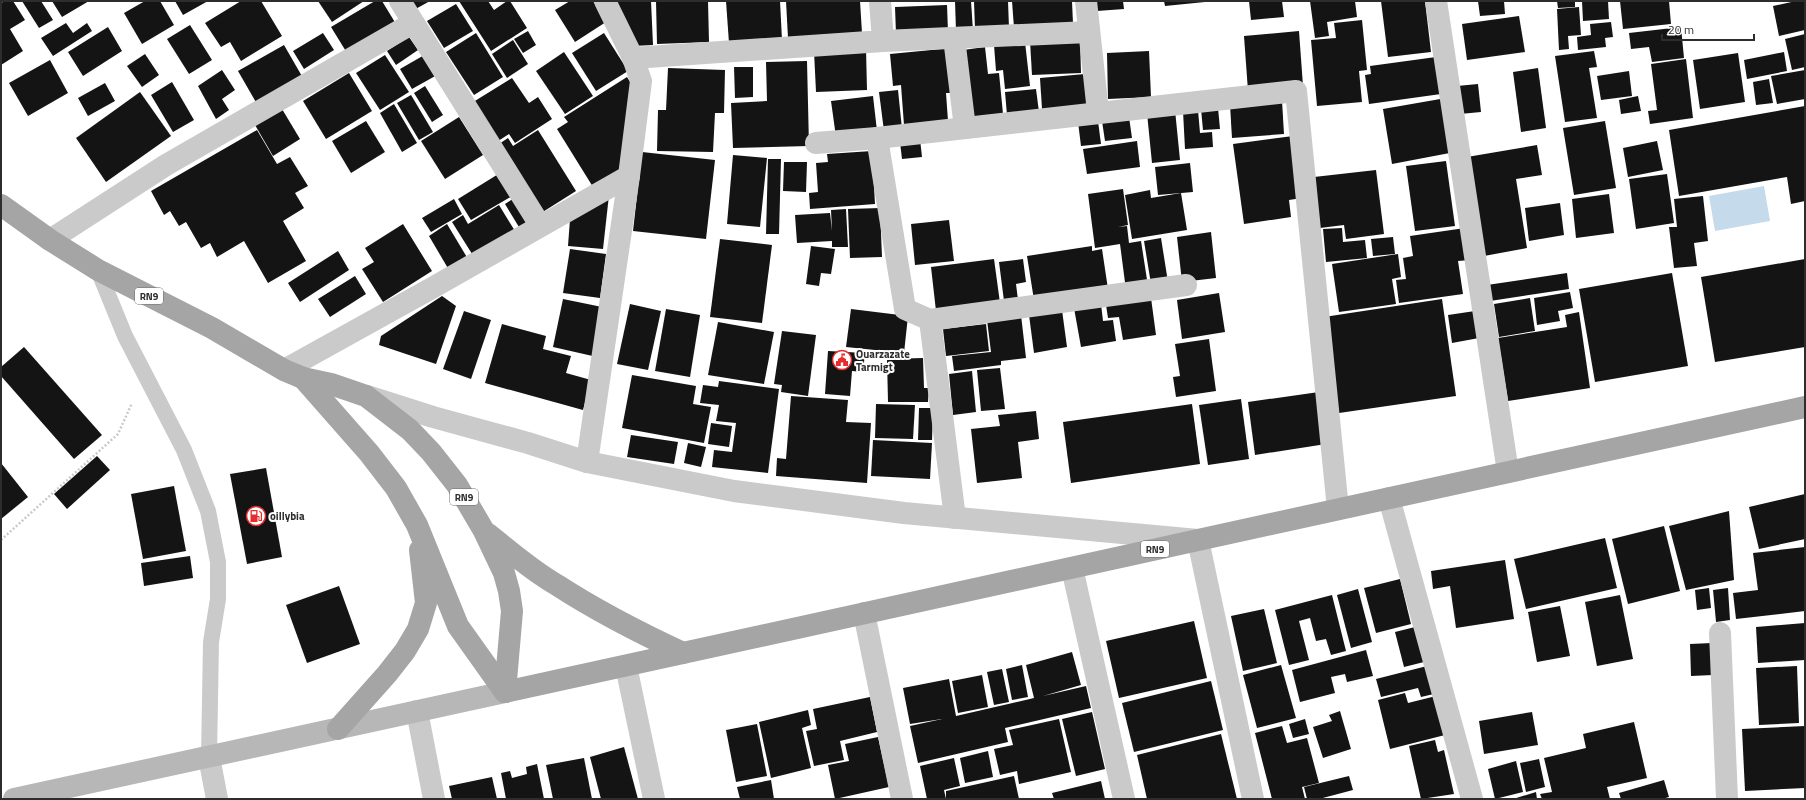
<svg xmlns="http://www.w3.org/2000/svg" width="1806" height="800" viewBox="0 0 1806 800" font-family="'Titillium Web',sans-serif">
	<rect width="100%" height="100%" fill="#fff"/>
	<path fill="#c5daeb" d="M1764,186L1770,221L1715,231L1709,196Z"/>
	<g fill="#141414">
		<path d="M5,1H13L25,20L10,29L23,51L1,65V3Z"/>
		<path d="M22,1H41L53,20L39,28Z"/>
		<path d="M52,1H89L62,17Z"/>
		<path d="M145,1H160L174,25L142,44L124,13Z"/>
		<path d="M175,1H208L183,15Z"/>
		<path d="M241,1H261L282,36L241,61L230,42L221,47L205,23Z"/>
		<path d="M318,1H364L332,22Z"/>
		<path d="M375,1H382L396,24L347,53L331,27Z"/>
		<path d="M406,1H430L412,11Z"/>
		<path d="M459,1H488L494,10L507,1H510L527,28L491,51Z"/>
		<path d="M570,1H593L606,22L575,42L555,10Z"/>
		<path d="M616,1H651L653,45L633,46Z"/>
		<path d="M656,1H708L709,42L657,44Z"/>
		<path d="M726,1H780L782,40L729,43Z"/>
		<path d="M786,1H860L862,33L788,38Z"/>
		<path d="M955,1H971L973,31H956Z"/>
		<path d="M974,1H1008L1009,28L975,29Z"/>
		<path d="M1012,1H1072L1073,24L1014,28Z"/>
		<path d="M1096,1H1123L1124,9L1097,11Z"/>
		<path d="M1164,1H1205V2L1165,6Z"/>
		<path d="M1249,1H1282L1284,17L1251,20Z"/>
		<path d="M1310,1H1355L1357,17L1327,22L1329,36L1315,38Z"/>
		<path d="M1381,1H1425L1431,52L1388,57Z"/>
		<path d="M1478,1H1504L1505,14L1480,16Z"/>
		<path d="M1557,1H1575V7L1558,8Z"/>
		<path d="M1582,1H1608L1609,19L1583,21Z"/>
		<path d="M1620,1H1669L1671,24L1623,29Z"/>
		<path d="M1796,1H1805V30L1779,36L1773,6Z"/>
		<path d="M456,4L473,31L444,48L427,21Z"/>
		<path d="M947,5L948,32L896,34L895,7Z"/>
		<path d="M1579,7L1581,35L1568,36L1569,49L1559,50L1557,9Z"/>
		<path d="M1519,16L1525,52L1467,60L1462,24Z"/>
		<path d="M1362,20L1367,70L1359,71L1362,102L1317,106L1311,40L1336,38L1334,23Z"/>
		<path d="M1611,22L1613,37L1605,38L1606,47L1578,50L1577,37L1591,35L1590,24Z"/>
		<path d="M66,23L73,33L87,23L92,31L53,56L41,38Z"/>
		<path d="M190,25L212,60L189,74L167,39Z"/>
		<path d="M108,27L122,51L83,76L68,52Z"/>
		<path d="M1681,27L1684,58L1652,62L1649,47L1631,49L1629,33Z"/>
		<path d="M528,31L536,45L523,53L514,39Z"/>
		<path d="M1299,31L1303,86L1248,91L1244,36Z"/>
		<path d="M323,33L334,50L304,69L293,51Z"/>
		<path d="M476,33L503,77L474,95L446,52Z"/>
		<path d="M604,33L628,71L596,91L572,53Z"/>
		<path d="M1805,34V67L1792,70L1785,39Z"/>
		<path d="M409,37L418,50L396,65L387,51Z"/>
		<path d="M1080,39L1081,73L1032,75L1030,41Z"/>
		<path d="M513,40L528,64L507,78L492,54Z"/>
		<path d="M1025,42L1030,86L1005,89L1003,70L996,71L994,45Z"/>
		<path d="M284,45L303,78L257,104L238,71Z"/>
		<path d="M985,47L988,74L999,73L1003,114L971,118L963,50Z"/>
		<path d="M952,48L956,93H946L948,121L904,125L901,85L893,86L890,54Z"/>
		<path d="M866,49L867,90L816,92L814,51Z"/>
		<path d="M1149,51L1151,97L1108,99L1107,53Z"/>
		<path d="M1594,51L1597,67L1589,68L1597,118L1565,122L1555,56Z"/>
		<path d="M564,52L593,96L565,114L536,71Z"/>
		<path d="M1784,52L1787,71L1747,79L1744,60Z"/>
		<path d="M1738,53L1745,102L1700,109L1693,60Z"/>
		<path d="M145,54L159,75L142,87L127,66Z"/>
		<path d="M426,54L437,75L412,89L400,69Z"/>
		<path d="M385,55L409,92L380,110L356,73Z"/>
		<path d="M1436,57L1441,94L1369,104L1365,75L1371,74L1370,66Z"/>
		<path d="M1686,59L1693,118L1650,124L1648,111L1657,110L1651,64Z"/>
		<path d="M50,60L68,93L28,116L9,83Z"/>
		<path d="M807,61L809,146L733,148L731,103L767,101L766,62Z"/>
		<path d="M734,67H753V97L735,98Z"/>
		<path d="M668,68L725,70L724,113H715L713,152L657,151L658,110H666Z"/>
		<path d="M1538,68L1546,128L1521,132L1513,72Z"/>
		<path d="M222,70L235,90L222,99L229,110L216,119L198,86Z"/>
		<path d="M1805,70V99L1777,104L1771,76Z"/>
		<path d="M1629,71L1632,96L1601,100L1597,76Z"/>
		<path d="M349,73L372,111L326,139L303,101Z"/>
		<path d="M1085,74L1087,106L1042,109L1040,78Z"/>
		<path d="M627,77L634,88L622,168L593,187L557,129L568,122L564,117Z"/>
		<path d="M512,78L529,103L538,97L552,119L515,143L509,134L495,143L470,104Z"/>
		<path d="M1769,79L1773,103L1756,105L1753,82Z"/>
		<path d="M172,82L194,120L173,132L151,95Z"/>
		<path d="M105,83L115,101L88,116L78,98Z"/>
		<path d="M1478,84L1481,112L1460,114L1457,86Z"/>
		<path d="M425,86L443,115L432,122L414,93Z"/>
		<path d="M1036,89L1039,112L1007,115L1005,92Z"/>
		<path d="M898,90L902,129L884,131L879,92Z"/>
		<path d="M140,92L171,136L106,182L76,138Z"/>
		<path d="M411,95L433,132L419,140L397,103Z"/>
		<path d="M873,96L877,131L836,137L831,101Z"/>
		<path d="M1638,96L1641,111L1621,114L1619,100Z"/>
		<path d="M1446,98L1455,152L1392,164L1383,109Z"/>
		<path d="M1282,101L1284,134L1232,138L1230,105Z"/>
		<path d="M394,104L417,143L402,152L380,113Z"/>
		<path d="M1805,106V201L1791,204L1787,177L1679,196L1669,130Z"/>
		<path d="M1218,108L1220,129L1203,130L1201,109Z"/>
		<path d="M282,109L300,139L273,156L255,125Z"/>
		<path d="M1175,110L1180,160L1152,163L1147,113Z"/>
		<path d="M1198,110L1200,133L1212,132L1213,147L1185,149L1183,111Z"/>
		<path d="M459,117L483,155L445,179L421,141Z"/>
		<path d="M1129,117L1132,138L1105,141L1102,121Z"/>
		<path d="M366,121L385,152L351,173L332,141Z"/>
		<path d="M1098,121L1101,144L1081,146L1078,122Z"/>
		<path d="M1605,121L1616,188L1574,195L1563,128Z"/>
		<path d="M257,130L277,164L290,157L308,186L295,193L304,208L283,221L306,261L268,283L244,241L217,257L210,243L201,248L186,222L179,226L170,211L164,215L151,191Z"/>
		<path d="M538,130L576,191L538,215L496,146L508,138L513,146Z"/>
		<path d="M1293,136L1302,198L1289,200L1291,217L1244,224L1233,144Z"/>
		<path d="M920,139L922,157L902,159L900,142Z"/>
		<path d="M1137,141L1140,167L1087,174L1083,149Z"/>
		<path d="M1657,141L1663,170L1628,177L1623,148Z"/>
		<path d="M1537,145L1542,175L1516,179L1527,248L1484,256L1467,157Z"/>
		<path d="M872,151L875,204L810,209L809,193L818,192L816,163L828,162L827,154Z"/>
		<path d="M642,152L715,160L706,239L633,231Z"/>
		<path d="M733,155L767,158L760,227L727,224Z"/>
		<path d="M768,159H781L779,234H766Z"/>
		<path d="M1446,161L1455,226L1415,231L1406,166Z"/>
		<path d="M784,162H807L806,192L783,191Z"/>
		<path d="M1190,163L1193,192L1158,195L1155,167Z"/>
		<path d="M1376,170L1384,234L1346,239L1344,225L1320,228L1314,177Z"/>
		<path d="M500,173L514,195L471,220L458,199Z"/>
		<path d="M1667,174L1674,223L1636,229L1629,179Z"/>
		<path d="M1123,189L1128,225L1118,227L1127,226L1129,243L1141,241L1148,286L1126,290L1120,244L1095,248L1088,194Z"/>
		<path d="M1150,190L1151,198L1181,193L1187,230L1132,239L1125,195Z"/>
		<path d="M1609,194L1614,233L1576,238L1572,199Z"/>
		<path d="M609,195L603,249L568,246L570,219Z"/>
		<path d="M1703,196L1708,241L1694,243L1697,266L1674,268L1669,227H1677L1674,199Z"/>
		<path d="M516,197L533,225L522,232L505,204Z"/>
		<path d="M454,199L462,214L431,232L422,218Z"/>
		<path d="M1560,203L1564,235L1529,241L1525,208Z"/>
		<path d="M499,205L515,231L474,257L452,222L463,215L468,224Z"/>
		<path d="M880,208L882,257L850,258L848,209Z"/>
		<path d="M846,209L848,247H832V241L797,243L795,215L830,213L832,231L831,210Z"/>
		<path d="M949,220L954,261L915,265L911,224Z"/>
		<path d="M403,224L432,271L383,302L362,269L374,262L365,248Z"/>
		<path d="M447,224L468,259L449,270L429,236Z"/>
		<path d="M1342,228L1343,242L1365,240L1367,258L1326,262L1323,229Z"/>
		<path d="M1465,228L1470,260L1458,261L1463,294L1399,303L1396,280L1406,279L1403,258L1413,256L1410,236Z"/>
		<path d="M1211,232L1216,278L1182,282L1177,237Z"/>
		<path d="M1393,237L1395,254L1373,256L1371,239Z"/>
		<path d="M1161,238L1168,282L1151,284L1144,241Z"/>
		<path d="M720,239L772,245L762,323L710,317Z"/>
		<path d="M811,246L835,249L831,274L821,273L819,286L806,284Z"/>
		<path d="M1092,246V251L1102,249L1108,289L1034,300L1027,256Z"/>
		<path d="M570,249L606,254L600,298L563,293Z"/>
		<path d="M338,251L349,270L300,302L288,283Z"/>
		<path d="M1398,254L1401,277L1392,279L1396,304L1339,312L1332,264Z"/>
		<path d="M994,259L1000,303L936,311L931,267Z"/>
		<path d="M1023,259L1026,282L1016,284L1018,300L1004,301L999,262Z"/>
		<path d="M1805,259V347L1715,362L1701,277Z"/>
		<path d="M1567,273L1569,289L1490,301L1487,285Z"/>
		<path d="M1672,273L1688,366L1595,382L1579,289Z"/>
		<path d="M355,276L366,294L330,317L318,299Z"/>
		<path d="M1570,292L1573,308L1558,311L1560,321L1537,325L1534,298Z"/>
		<path d="M1219,293L1225,332L1182,339L1177,300Z"/>
		<path d="M442,296L456,306L436,364L379,345L381,336Z"/>
		<path d="M1151,298L1156,335L1123,340L1119,317L1108,318L1106,305Z"/>
		<path d="M1530,298L1535,331L1499,337L1494,304Z"/>
		<path d="M563,299L607,308L597,357L553,347Z"/>
		<path d="M1442,299L1456,396L1339,413L1324,317Z"/>
		<path d="M630,304L661,311L648,370L617,364Z"/>
		<path d="M1101,304L1103,321L1113,320L1116,341L1081,347L1074,308Z"/>
		<path d="M666,309L700,315L690,377L655,371Z"/>
		<path d="M851,309L908,316L904,353L846,347Z"/>
		<path d="M1062,310L1067,347L1034,353L1029,315Z"/>
		<path d="M464,311L491,320L471,379L443,369Z"/>
		<path d="M1475,311L1479,338L1452,343L1448,315Z"/>
		<path d="M1579,312L1590,388L1508,401L1498,338L1567,327L1565,315Z"/>
		<path d="M1021,315L1026,358L1001,361V365L954,371L952,356L991,352L987,320Z"/>
		<path d="M718,322L774,332L764,384L708,375Z"/>
		<path d="M502,324L546,336L543,349L571,356L566,373L591,380L583,410L485,383Z"/>
		<path d="M986,324L989,351L946,356L943,329Z"/>
		<path d="M782,331L816,335L808,396L781,392L782,385L774,384Z"/>
		<path d="M1209,339L1216,391L1176,397L1173,377L1180,376L1175,344Z"/>
		<path d="M24,347L102,435L74,459L1,376V367Z"/>
		<path d="M828,351L865,353L863,372L852,371L850,396L825,394Z"/>
		<path d="M923,358L924,388H929L928,402H888L887,359Z"/>
		<path d="M1000,368L1005,409L981,411L977,370Z"/>
		<path d="M972,371L976,412L953,415L949,374Z"/>
		<path d="M632,375L696,386L693,404L711,407L704,443L622,428Z"/>
		<path d="M719,381L779,389L768,473L712,467L714,450L732,452L736,423L716,421L719,405L700,403L703,385L718,387Z"/>
		<path d="M1319,392L1326,444L1255,455L1248,402Z"/>
		<path d="M791,396L848,400L846,422L871,423L867,483L776,476L777,458L786,459Z"/>
		<path d="M1241,399L1249,459L1208,465L1199,405Z"/>
		<path d="M876,404L915,405L913,439L875,438Z"/>
		<path d="M1192,404L1200,464L1071,483L1063,422Z"/>
		<path d="M919,408H933L932,440H918Z"/>
		<path d="M1036,411L1039,439L1018,442L1022,478L977,483L971,429L1000,426L998,415Z"/>
		<path d="M711,423L732,426L729,447L708,444Z"/>
		<path d="M631,435L678,442L674,464L627,457Z"/>
		<path d="M873,440L932,443L930,479L871,476Z"/>
		<path d="M688,443L706,447L701,467L684,463Z"/>
		<path d="M97,456L110,470L67,509L54,494Z"/>
		<path d="M1,463L28,497L1,519Z"/>
		<path d="M266,468L282,557L247,564L230,474Z"/>
		<path d="M174,486L186,551L143,559L131,494Z"/>
		<path d="M1805,494V539L1759,549L1749,507Z"/>
		<path d="M1729,511L1734,580L1686,590L1669,526Z"/>
		<path d="M1664,526L1680,591L1628,604L1612,539Z"/>
		<path d="M1605,538L1617,588L1526,609L1514,559Z"/>
		<path d="M1805,547V611L1736,619L1733,593L1758,590L1753,553Z"/>
		<path d="M190,556L193,578L144,586L141,563Z"/>
		<path d="M1505,560L1514,619L1456,628L1450,586L1433,589L1431,571Z"/>
		<path d="M1400,579L1411,624L1376,633L1364,588Z"/>
		<path d="M339,586L360,644L307,663L286,605Z"/>
		<path d="M1709,588L1711,608L1697,610L1695,590Z"/>
		<path d="M1728,588L1730,620L1716,622L1713,590Z"/>
		<path d="M1358,589L1372,642L1351,648L1337,595Z"/>
		<path d="M1332,595L1346,651L1331,655L1326,639L1316,641L1310,618L1299,621L1309,660L1289,665L1275,610Z"/>
		<path d="M1620,595L1633,659L1597,666L1585,602Z"/>
		<path d="M1560,606L1570,656L1537,662L1528,612Z"/>
		<path d="M1264,609L1277,663L1243,671L1231,616Z"/>
		<path d="M1194,621L1207,678L1119,698L1106,641Z"/>
		<path d="M1805,623V660L1758,663L1756,627Z"/>
		<path d="M1415,627L1424,662L1404,667L1395,632Z"/>
		<path d="M1712,643L1713,675L1691,676L1690,644Z"/>
		<path d="M1366,650L1373,676L1347,682L1345,674L1331,677L1335,693L1300,702L1292,670Z"/>
		<path d="M1072,652L1081,685L1043,696L1086,686L1091,708L1005,728L1008,742L918,763L910,726L942,719L910,724L903,688L949,679L956,716L1034,698L1026,665Z"/>
		<path d="M1022,665L1028,697L1012,700L1006,669Z"/>
		<path d="M1281,665L1296,718L1257,728L1243,675Z"/>
		<path d="M1431,665L1438,693L1421,697L1418,688L1381,697L1376,679Z"/>
		<path d="M1797,666L1799,723L1759,725L1756,668Z"/>
		<path d="M1002,669L1009,702L994,705L987,672Z"/>
		<path d="M982,675L988,707L958,713L952,681Z"/>
		<path d="M1211,681L1223,730L1134,752L1122,703Z"/>
		<path d="M1405,693L1408,703L1436,696L1445,735L1390,749L1378,700Z"/>
		<path d="M870,697L877,732L840,741L844,760L814,766L806,731L817,729L813,709Z"/>
		<path d="M808,710L811,725L802,728L811,768L771,778L759,722Z"/>
		<path d="M1340,711L1351,749L1323,758L1313,727L1332,721L1329,715Z"/>
		<path d="M1092,712L1105,769L1076,776L1062,719Z"/>
		<path d="M1532,712L1538,745L1484,754L1479,721Z"/>
		<path d="M1059,719L1071,772L1019,784L1017,771L1000,775L994,749L1013,745L1009,730Z"/>
		<path d="M1305,719L1309,734L1293,738L1289,724Z"/>
		<path d="M1634,722L1647,778L1607,787L1610,799H1542L1540,794L1552,792L1544,758L1586,748L1583,734Z"/>
		<path d="M757,724L767,776L736,782L726,730Z"/>
		<path d="M1282,726L1287,743L1307,738L1319,783L1302,787L1305,799H1272L1255,733Z"/>
		<path d="M1805,726V788L1745,791L1742,729Z"/>
		<path d="M1221,734L1237,799H1147L1137,755Z"/>
		<path d="M878,737L889,787L835,799L828,765L849,761L845,744Z"/>
		<path d="M1435,740L1438,752L1444,750L1454,794L1421,799L1409,746Z"/>
		<path d="M624,747L638,799H601L590,757Z"/>
		<path d="M988,751L993,777L965,783L960,758Z"/>
		<path d="M584,758L592,799H553L546,765Z"/>
		<path d="M954,758L960,786L944,790L946,799H927L920,766Z"/>
		<path d="M1539,759L1545,787L1526,792L1520,763Z"/>
		<path d="M1516,761L1523,792L1495,799L1488,769Z"/>
		<path d="M537,764L544,799H506L501,773L510,771L512,778L527,774L526,767Z"/>
		<path d="M1014,776L1019,799H946V791Z"/>
		<path d="M1349,776L1353,790L1319,799H1307L1304,787Z"/>
		<path d="M492,777L497,799H452L449,786Z"/>
		<path d="M771,780L774,799H740L737,787Z"/>
		<path d="M1664,780L1669,797L1662,799H1621L1619,793Z"/>
		<path d="M1101,781L1105,799H1054L1052,793Z"/>
		<path d="M1536,792L1537,799H1513Z"/>
	</g>
	<g fill="none" stroke-linecap="round" stroke-linejoin="round">
		<path stroke="#cacaca" stroke-width="2.5" stroke-dasharray="2 2" stroke-linecap="butt" d="M1,540L118,434L132,403"/>
		<path stroke="#cacaca" stroke-width="16" d="M98,270L125,336L184,450L208,511L218,562V599L211,642L209,757"/>
		<g stroke="#cacaca" stroke-width="22">
			<path d="M400,1L540,225"/>
			<path d="M1086,1L1098,112"/>
			<path d="M1436,1L1508,472"/>
			<path d="M954,38L965,128"/>
			<path d="M883,41L1089,32"/>
			<path d="M633,58L883,41L880,1"/>
			<path d="M816,143L877,138"/>
			<path d="M50,240L166,165L413,23"/>
			<path d="M930,320L1186,285"/>
			<path d="M284,370L432,288L629,176"/>
			<path d="M367,396L433,417L528,443L587,462L734,491L904,513L1198,540L1253,799"/>
			<path d="M587,462L629,176L641,81L633,58L605,1"/>
			<path d="M1389,498L1472,799"/>
			<path d="M955,518L930,320L905,309L877,138L1296,91L1338,509"/>
			<path d="M1072,568L1124,799"/>
			<path d="M864,613L902,799"/>
			<path d="M1720,633L1727,799"/>
			<path d="M626,666L654,799"/>
			<path d="M417,711L434,799"/>
			<path d="M209,757L217,799"/>
		</g>
		<path stroke="#b7b7b7" stroke-width="22" d="M14,799L505,692"/>
		<g stroke="#a5a5a5" stroke-width="22">
			<path d="M1,205L50,240L98,270L212,328L284,370L303,378L331,384L366,396L410,430L431,452L457,485L484,531L504,573L509,591L512,611L505,692"/>
			<path d="M303,378L369,453L396,488L417,525L458,626L505,692"/>
			<path d="M488,534C511,552 532,571 557,585C597,611 640,633 683,653"/>
			<path d="M505,692L1805,407"/>
			<path d="M338,729L387,674L405,651L418,629L426,603L420,550"/>
		</g>
	</g>
	<defs>
		<symbol id="civic-ring" viewBox="-11 -11 22 22"><circle r="9.5" fill="#fff" stroke="#e62c2d" stroke-width="1.5"/><path d="M-.6-6.5H3V-4.5H.6V-3L4-1V1h2V6H-6V1h2V-1L-.6-3ZM-1.2 2.5V6h2.4V2.5Z" fill="#e62c2d"/></symbol>
		<symbol id="fuel-ring" viewBox="-11 -11 22 22"><circle r="9.5" fill="#fff" stroke="#e62c2d" stroke-width="1.5"/><path d="M-5.5-6h7V0h2V4h1.3V-2.5L3-4.5l.8-.8L6-3V5H2.5V1h-1V6h-7ZM-4.2-4.7v3.2H.2V-4.7Z" fill="#e62c2d"/></symbol>
	</defs>
	<g fill-rule="evenodd">
		<use href="#civic-ring" x="831" y="349" width="22" height="22"/>
		<use href="#fuel-ring" x="245" y="505" width="22" height="22"/>
	</g>
	<g text-anchor="middle" stroke-width="4" stroke-linejoin="round" paint-order="stroke">
		<g fill="#fff" stroke="#6c6c6c" stroke-width="1">
			<rect x="135" y="288" width="28" height="16" rx="3"/>
			<rect x="450" y="489" width="28" height="16" rx="3"/>
			<rect x="1141" y="541" width="28" height="16" rx="3"/>
		</g>
		<g font-size="10" font-weight="bold" fill="#2d2d2d">
			<text x="149" y="300">RN9</text>
			<text x="464" y="501">RN9</text>
			<text x="1155" y="553">RN9</text>
		</g>
		<g font-size="11" font-weight="bold" fill="#2d2d2d" stroke="#fff" text-anchor="start">
			<text x="856" y="358">Ouarzazate<tspan x="856" dy="13">Tarmigt</tspan></text>
			<text x="270" y="520">oillybia</text>
		</g>
	</g>
	<rect width="1806" height="800" fill="none" stroke="#2d2d2d" stroke-width="4"/>
	<path d="M1662 34v6h92v-6" fill="none" stroke="#2d2d2d" stroke-width="2"/>
	<text x="1668" y="34" font-size="12" fill="#2d2d2d" stroke="#ffffff" stroke-width="3" paint-order="stroke">20 m</text>
</svg>
